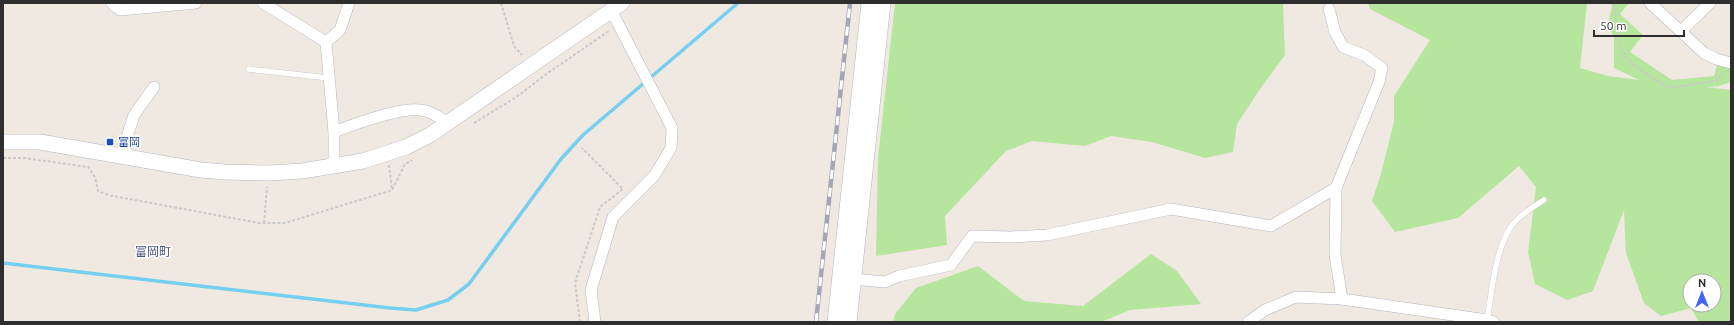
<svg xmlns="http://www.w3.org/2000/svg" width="1734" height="325" viewBox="0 0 1734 325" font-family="Ubuntu,'Noto Sans JP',sans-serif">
	<rect width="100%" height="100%" fill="#efe9e1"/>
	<g fill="#b6e59e" fill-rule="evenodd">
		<path d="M895,3H1283L1285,55L1258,92L1237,124L1233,152L1205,158L1152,142L1111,136L1085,146L1032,141L1006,151L945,216L947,245L876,256L878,158Z"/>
		<path d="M1368,3H1587L1580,68L1608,76L1639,80L1614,68V38L1608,24L1612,6L1609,3H1629L1620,14L1643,35L1630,52L1672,80L1714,76L1717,65L1731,68V82L1719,86L1706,87L1731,90V322H1699L1691,308L1661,316L1644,303L1626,253L1624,210L1593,291L1567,300L1535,284L1528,252L1536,187L1519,166L1458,218L1395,232L1372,201L1381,174L1394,122V96L1430,40L1370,9ZM1690,281H1714V305H1690Z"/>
		<path d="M1151,254L1177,271L1201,304L1130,310L1101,322H893L895,314L916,288L978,266L1024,301L1083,306Z"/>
	</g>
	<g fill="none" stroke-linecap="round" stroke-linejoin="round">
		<path stroke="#75cff0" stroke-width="3.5" d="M3,263L390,308L416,310L448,300L469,284L561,159L583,135L738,3"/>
		<defs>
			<g id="lane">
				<path d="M248,69L329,78"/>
				<path d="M1487,320C1492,292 1495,247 1513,224C1521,214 1533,207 1544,200"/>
			</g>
			<g id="street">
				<path d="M112,3L113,5L120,10L196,3"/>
				<path d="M263,3L326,42"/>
				<path d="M1650,3L1704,53L1716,59L1731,63"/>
				<path d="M1329,9L1335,32L1343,47L1364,55L1382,68L1379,82L1336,188L1335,255L1342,299"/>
				<path d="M1681,31L1710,3"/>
				<path d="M326,42L334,132V166"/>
				<path d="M326,42L340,30L349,3"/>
				<path d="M334,132C355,124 408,103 429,112C435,114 441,119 447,122"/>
				<path d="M125,157L128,134L134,115L154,87"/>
				<path d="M853,279L885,282L899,276L951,265L972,236L1011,237L1047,235L1171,209L1271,226L1336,188"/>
				<path d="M595,322L591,290L613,217L654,176L671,148L672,128L611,10"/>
				<path d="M1248,322L1265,310L1296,297L1342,299L1487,320L1494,322"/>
			</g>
			<g id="secondary">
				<path d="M3,142H40L201,170L225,172L269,173L302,171L363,161L406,147L430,135L622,3"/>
				<path d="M835,322L869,3"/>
				<path d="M849,322L883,3"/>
			</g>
		</defs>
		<use href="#lane" stroke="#b4b7c1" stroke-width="6"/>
		<use href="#street" stroke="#b4b7c1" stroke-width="12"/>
		<use href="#secondary" stroke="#b4b7c1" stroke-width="16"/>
		<g stroke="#c9c9c9" stroke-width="2" stroke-dasharray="3 2" stroke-linecap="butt">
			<path d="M501,3L514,46L522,55"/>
			<path d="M1615,3C1616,38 1617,58 1650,76C1655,79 1663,85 1669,87C1675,88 1709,82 1718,80L1721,72"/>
			<path d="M474,123L518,96L545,75L609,31"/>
			<path d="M3,158H24L88,167L95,177L98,191L108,195L259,223H285L389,191L392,190L405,164L412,160"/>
			<path d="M389,165L392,189"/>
			<path d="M264,223L267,187"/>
			<path d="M580,322L575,283L600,207L623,189L582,148"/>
		</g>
		<use href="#lane" stroke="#fff" stroke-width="5.5"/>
		<use href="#street" stroke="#fff" stroke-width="11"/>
		<use href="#secondary" stroke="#fff" stroke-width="15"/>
		<defs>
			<path id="rail" d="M816,322L850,3"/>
		</defs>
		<use href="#rail" stroke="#a3a6b8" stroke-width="4.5"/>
		<use href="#rail" stroke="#fff" stroke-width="3" stroke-dasharray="9" stroke-linecap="butt"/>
	</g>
	<rect fill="#1a4fb4" stroke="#fff" stroke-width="1.5" x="106" y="138" width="8" height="8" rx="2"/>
	<g text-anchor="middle" stroke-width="3" stroke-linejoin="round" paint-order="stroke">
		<g font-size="11" fill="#164399" stroke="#fff" text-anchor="start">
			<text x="118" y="146">富岡</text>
		</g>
		<g font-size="12" fill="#4d5680" stroke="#fff">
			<text x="153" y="256">富岡町</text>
		</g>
	</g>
	<rect width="1734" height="325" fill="none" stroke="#2e2e2e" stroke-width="8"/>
	<g transform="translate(1702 293)"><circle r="19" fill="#ffffff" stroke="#ababab"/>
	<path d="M0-3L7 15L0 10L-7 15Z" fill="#4264fb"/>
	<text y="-6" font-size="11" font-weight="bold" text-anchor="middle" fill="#2e2e2e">N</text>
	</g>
	<path d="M1594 30v6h90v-6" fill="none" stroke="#2e2e2e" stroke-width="2"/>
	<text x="1600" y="30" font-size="12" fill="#2e2e2e" stroke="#ffffff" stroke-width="3" paint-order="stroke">50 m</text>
</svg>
